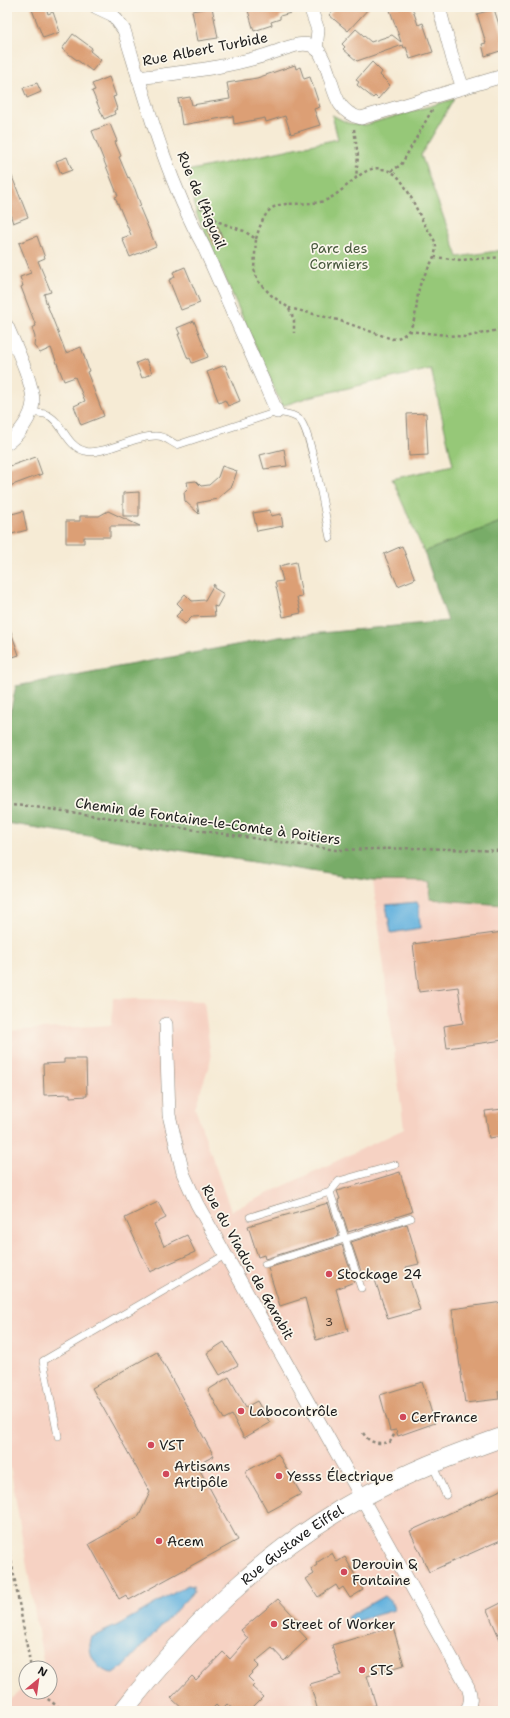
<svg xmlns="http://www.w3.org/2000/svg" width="510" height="1718" viewBox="0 0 510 1718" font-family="'Shantell Sans',sans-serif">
	<rect width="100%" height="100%" fill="#fbf7ec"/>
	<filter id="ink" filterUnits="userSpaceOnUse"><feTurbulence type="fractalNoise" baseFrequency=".025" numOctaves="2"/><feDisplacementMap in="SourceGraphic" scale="8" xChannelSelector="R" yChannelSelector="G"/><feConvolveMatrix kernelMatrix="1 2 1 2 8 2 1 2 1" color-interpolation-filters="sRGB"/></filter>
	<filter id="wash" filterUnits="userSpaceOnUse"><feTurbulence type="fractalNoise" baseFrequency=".012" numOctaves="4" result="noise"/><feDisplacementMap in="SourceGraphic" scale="16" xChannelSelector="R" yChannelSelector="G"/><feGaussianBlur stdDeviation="0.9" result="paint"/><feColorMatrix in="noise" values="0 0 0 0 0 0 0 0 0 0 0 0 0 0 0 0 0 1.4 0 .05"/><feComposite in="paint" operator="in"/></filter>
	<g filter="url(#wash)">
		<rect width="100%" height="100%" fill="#f6ebd5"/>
		<path fill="#f6d2c3" d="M373,881L431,882L430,899L503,905V1711H7V1703L26,1684V1692H50V1668H42L44,1667L7,1448V1031L112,1025L113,998L204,1001L211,1059L195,1108L231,1211L404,1129Z"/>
		<path fill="#96c878" stroke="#59724a" d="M454,99L421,155L458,257L503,250V521L424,552L392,479L453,465L431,369L309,397L282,406L197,215L187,171L338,139L332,115L348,123L365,125Z"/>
		<path fill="#78ac68" stroke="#4a6442" d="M503,521V905L430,899L431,882L373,881L7,823V726L16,686L279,637L448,621L424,552Z"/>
		<g fill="#65b2de" stroke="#40677d">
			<path d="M417,902L419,906L420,928L391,933L386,905Z"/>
			<path d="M188,1585L193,1586L194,1591L124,1666L114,1673C97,1673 85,1651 92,1637L118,1625Z"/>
			<path d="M384,1596L393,1604L394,1610L349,1623L347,1617Z"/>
		</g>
		<g id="blocks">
			<g fill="#dc9f74">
				<path d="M31,7H46L48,14L53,12L60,32L43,38Z"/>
				<path d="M212,7L218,38L198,41L192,11Z"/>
				<path d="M247,7H301V10L280,16V19L271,22L272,25L254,31Z"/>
				<path d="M336,7H370L348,31L329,15Z"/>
				<path d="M389,7H412L418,25L423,23L433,52L410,59L406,47L404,48L403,45L357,61L343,49L345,47L342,44L356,29L371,42L392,35L401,42Z"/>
				<path d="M494,9L503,37V50L485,56L482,44L486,43L477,14Z"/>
				<path d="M73,34L92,48L90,51L101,60L92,71L62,49Z"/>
				<path d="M372,62L382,72L380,75L390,85L378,99L375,96L373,98L357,85L359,82L356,80Z"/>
				<path d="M295,65L296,69L300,67L304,79L310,77L320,107L314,109L320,125L291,134L285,116L266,122L265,118L234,124L233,116L182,125L178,99L190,97L192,105L230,99L227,83L257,78Z"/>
				<path d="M109,77L116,96L113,97L117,109L114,111L115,114L104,119L92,91L95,90L92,84Z"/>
				<path d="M37,83L41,92L27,98L23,88Z"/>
				<path d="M110,124L117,141L115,142L121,156L119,157L128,178L129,177L135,189L141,206H139L156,246L130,257L122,238L131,235L115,197L118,196L92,131Z"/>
				<path d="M67,157L72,170L61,174L56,161Z"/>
				<path d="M7,164L28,217L13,223L10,214L7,215Z"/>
				<path d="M218,226L224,242L214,246L208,230Z"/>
				<path d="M37,236L45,258L38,261L51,292L44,294L46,302L66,353L81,347L89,371L87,372L104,416L81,425L74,406L85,401L75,377L64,381L51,348L40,353L34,346L35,337L32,328L36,326L21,287L23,286L20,277L31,273L19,243Z"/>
				<path d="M185,267L200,303L181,310L169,280L175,277L173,272Z"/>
				<path d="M194,321L208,357L192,363L190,358L188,359L178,334H180L177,328Z"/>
				<path d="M146,359L152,373L142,378L136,363Z"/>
				<path d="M225,365L240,401L228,406L225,400L219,403L207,372Z"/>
				<path d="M426,413L428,455L409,456L407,414Z"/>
				<path d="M284,449L287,466L264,469L260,455Z"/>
				<path d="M36,457L42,474L7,487V467Z"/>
				<path d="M222,466L237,471L232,486L217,499L197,503L199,514L185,501L184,492L188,488L187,482L196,481L201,486L209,485L218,477Z"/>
				<path d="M139,492V516H123V493Z"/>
				<path d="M270,510L271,516L281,514L283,526L257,531L253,513Z"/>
				<path d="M23,511L27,530L12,534L8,515Z"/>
				<path d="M108,511L140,526H110V537H84V543H66V521H80V516H99Z"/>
				<path d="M402,546L415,579L398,586L384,554Z"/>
				<path d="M296,562L302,596L297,597L301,613L283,617L275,582L283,581L279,566Z"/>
				<path d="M214,584V588L224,594L217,607L214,606L215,616L192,617L185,624L176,616L183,609L177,603L185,594L192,601L205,600Z"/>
				<path d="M7,626H9L19,655L7,659Z"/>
				<path d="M503,932V1040L447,1048L444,1026L463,1023L458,987L419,992L413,944Z"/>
				<path d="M64,1059H86L87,1096L70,1097V1094L44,1095L43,1064L64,1063Z"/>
				<path d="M503,1109V1136L489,1138L485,1111Z"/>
				<path d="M400,1172L412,1212L348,1232L338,1200L340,1199L337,1191Z"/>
				<path d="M158,1202L166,1218L154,1224L164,1246L187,1235L195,1252L150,1272L125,1218Z"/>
				<path d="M328,1203L339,1236L265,1259L264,1255L258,1257L248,1226Z"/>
				<path d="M407,1224L419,1264L406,1267L420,1310L388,1319L374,1277L364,1280L351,1242Z"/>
				<path d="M342,1245L354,1282L336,1289L348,1331L316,1340L305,1298L280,1306L268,1268Z"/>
				<path d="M503,1302V1390L498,1391L499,1399L465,1403L452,1309Z"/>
				<path d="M224,1342L238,1365L220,1375L207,1353Z"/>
				<path d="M157,1352L214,1456L197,1465L238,1540L129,1600L126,1595L119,1599L89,1544L139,1516L150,1492L92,1388Z"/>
				<path d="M229,1377L246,1407L257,1401L270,1423L244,1438L232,1415L224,1419L208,1390Z"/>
				<path d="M422,1382L435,1423L398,1436L396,1430L390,1431L380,1395Z"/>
				<path d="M278,1454L301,1494L268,1512L245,1472Z"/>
				<path d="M503,1489V1539L429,1572L410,1531Z"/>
				<path d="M332,1553L337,1562L345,1557L363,1590L350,1598L343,1587L339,1590L336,1585L318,1597L306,1579L314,1574L311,1569L317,1565L316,1563Z"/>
				<path d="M278,1599L300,1623L296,1627L307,1639L284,1661L272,1648L255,1662L259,1666L248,1677L255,1684L252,1687L263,1697L249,1711H235L227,1704L221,1710L216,1705L210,1711H185L171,1698L192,1676L196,1680L223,1652L230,1659L248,1639L241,1630Z"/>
				<path d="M503,1602V1646L487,1610Z"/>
				<path d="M393,1627L404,1665L367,1676L376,1705L357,1711H318L310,1684L341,1675L332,1645Z"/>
			</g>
		</g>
	</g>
	<g filter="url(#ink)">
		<use href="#blocks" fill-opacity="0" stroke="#898478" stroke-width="1"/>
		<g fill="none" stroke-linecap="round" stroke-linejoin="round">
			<defs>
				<g id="lane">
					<path d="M29,412C34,413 40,413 45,414C63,420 65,446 85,451C102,456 138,434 157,436C164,436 171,442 177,445L277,412C286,414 294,414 300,420C312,433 325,516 330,538"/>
					<path d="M330,1192L361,1288"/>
					<path d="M250,1217L330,1192L339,1181L395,1165"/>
					<path d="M265,1264L411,1218"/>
					<path d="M58,1436L43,1361L225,1255"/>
					<path d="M432,1464L446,1495"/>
				</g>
				<g id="street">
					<path d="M96,7L113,15L124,30C146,102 167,179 203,245L277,412"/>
					<path d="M310,7L318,30L316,49"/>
					<path d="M439,7L453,60L463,88"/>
					<path d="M138,78C185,72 234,67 278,51C289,47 305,40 316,48C320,51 322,57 324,61C335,85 332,111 361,118L503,76"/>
					<path d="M7,326C15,345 33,382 33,402C32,417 19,435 7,443"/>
					<path d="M166,1024L169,1115L183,1173L197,1204L468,1687C471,1696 472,1703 466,1711"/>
				</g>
				<g id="secondary">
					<path id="s1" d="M123,1711C196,1618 280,1536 388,1484C425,1465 464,1451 503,1437"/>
				</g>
			</defs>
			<use href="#lane" stroke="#898478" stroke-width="8"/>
			<use href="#street" stroke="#898478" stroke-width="14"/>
			<use href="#secondary" stroke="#898478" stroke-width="20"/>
			<g stroke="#898478" stroke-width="2.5" stroke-dasharray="3 3" stroke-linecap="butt">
				<path d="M354,129L358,156L356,178"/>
				<path d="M391,171L401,165L432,110"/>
				<path d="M200,207L219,222L244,231L256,239L254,269L258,281L271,295L289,308L294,320V333"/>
				<path d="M256,239C269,192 282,208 320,202C342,198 361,163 382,169C388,170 393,172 398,177C408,187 418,214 426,227C429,233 435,238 436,246C436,260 424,272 420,285C415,300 419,318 408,331C404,336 399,338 392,339L338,320L289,308"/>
				<path d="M434,257L461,260L503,257"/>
				<path d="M409,331L465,337L498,330L503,325"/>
				<path d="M7,805L28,806L336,850L420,848L503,851"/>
				<path d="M363,1433C370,1444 378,1444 390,1442L395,1433"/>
				<path d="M7,1538L31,1668"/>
				<path d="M38,1692L64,1711"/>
			</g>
			<use href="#lane" stroke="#fff" stroke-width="7"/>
			<use href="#street" stroke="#fff" stroke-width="13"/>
			<use href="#secondary" stroke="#fff" stroke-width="19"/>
		</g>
	</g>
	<g fill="#d1495b" stroke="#fbf7ec" stroke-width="1.5">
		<circle cx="329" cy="1274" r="4"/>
		<circle cx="241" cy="1411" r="4"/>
		<circle cx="403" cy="1417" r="4"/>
		<circle cx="151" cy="1445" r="4"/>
		<circle cx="166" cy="1474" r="4"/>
		<circle cx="279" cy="1476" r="4"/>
		<circle cx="159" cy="1541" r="4"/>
		<circle cx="344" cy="1572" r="4"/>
		<circle cx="274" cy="1624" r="4"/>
		<circle cx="362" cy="1670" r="4"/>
	</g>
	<g text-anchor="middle" stroke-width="3.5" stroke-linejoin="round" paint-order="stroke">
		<g font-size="12" fill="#4c3d32">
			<text x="329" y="1326">3</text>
		</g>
		<g font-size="14" fill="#1c1c1c" stroke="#fbf7ec">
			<text transform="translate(205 49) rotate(-11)" y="5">Rue Albert Turbide</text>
			<text transform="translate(202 200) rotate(67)" y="5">Rue de l’Aiguail</text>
			<text transform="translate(208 821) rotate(8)" y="5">Chemin de Fontaine-le-Comte à Poitiers</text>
			<text transform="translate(248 1262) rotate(61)" y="5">Rue du Viaduc de Garabit</text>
			<text dy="5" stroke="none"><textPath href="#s1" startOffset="238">Rue Gustave Eiffel</textPath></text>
		</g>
		<g font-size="14" fill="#47583c" stroke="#fbf7ec">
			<text x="339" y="253">Parc des<tspan x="339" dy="16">Cormiers</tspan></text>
		</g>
		<g font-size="14" fill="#1c1c1c" stroke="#fbf7ec" text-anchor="start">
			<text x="337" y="1279">Stockage 24</text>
			<text x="249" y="1416">Labocontrôle</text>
			<text x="411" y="1422">CerFrance</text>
			<text x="159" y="1450">VST</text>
			<text x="174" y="1471">Artisans<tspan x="174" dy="16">Artipôle</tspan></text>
			<text x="287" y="1481">Yesss Électrique</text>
			<text x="167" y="1546">Acem</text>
			<text x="352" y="1569">Derouin &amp;<tspan x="352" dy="16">Fontaine</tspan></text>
			<text x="282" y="1629">Street of Worker</text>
			<text x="370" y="1675">STS</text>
		</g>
	</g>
	<rect width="510" height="1718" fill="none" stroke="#fbf7ec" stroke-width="24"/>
	<g transform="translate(38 1680) rotate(29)"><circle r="19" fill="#fbf7ec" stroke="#a29f99"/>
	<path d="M0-3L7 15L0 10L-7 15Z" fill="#d1495b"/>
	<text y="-6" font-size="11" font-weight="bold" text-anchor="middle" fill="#1c1c1c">N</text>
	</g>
</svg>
